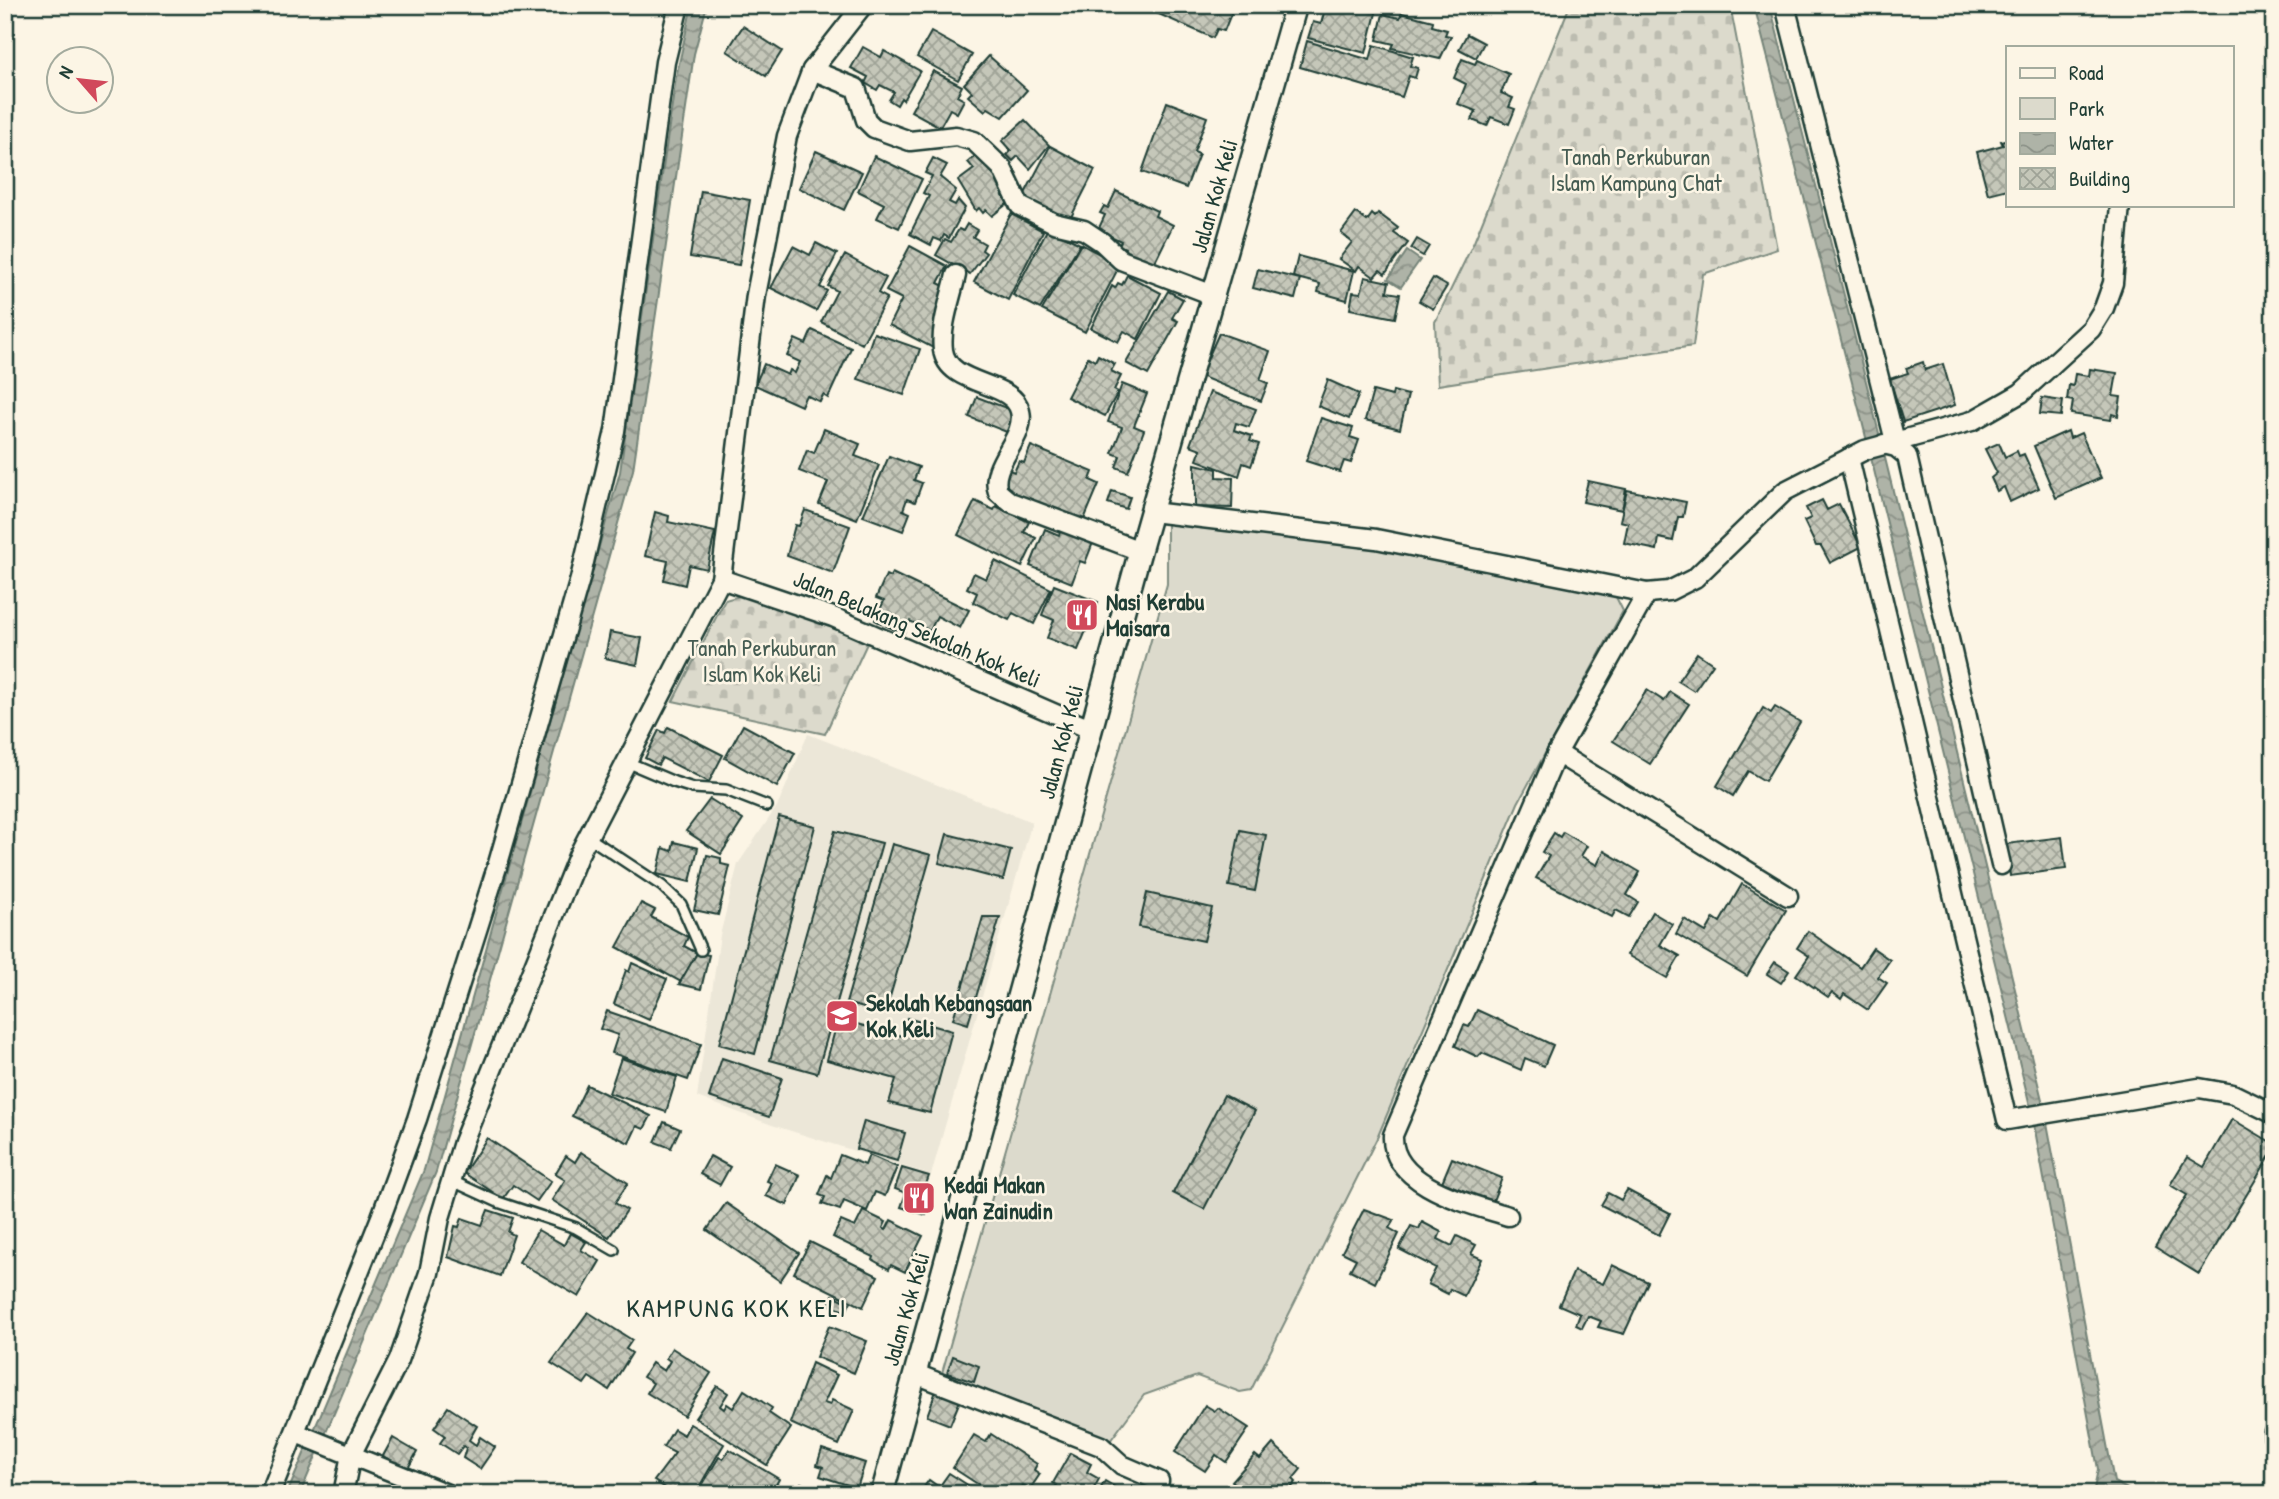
<svg xmlns="http://www.w3.org/2000/svg" width="2279" height="1499" viewBox="0 0 2279 1499" font-family="'Patrick Hand',sans-serif">
	<defs>
		<pattern id="cemetery-stones" width="16" height="16" patternUnits="userSpaceOnUse" patternTransform="scale(1.75)"><rect width="16" height="16" fill="#dcdacc"/><path d="M2 7V4a2 2 0 0 1 4 0v3zM10 15v-3a2 2 0 0 1 4 0v3z" fill="#bcbcb0"/></pattern>
		<pattern id="water-waves" width="16" height="10" patternUnits="userSpaceOnUse" patternTransform="scale(1.75)"><rect width="16" height="10" fill="#aeb3a7"/><path d="M0 5q4-4 8 0t8 0" fill="none" stroke="#8d9389"/></pattern>
		<pattern id="building-cross-hatch" width="8" height="8" patternUnits="userSpaceOnUse" patternTransform="scale(1.75)"><rect width="8" height="8" fill="#c5c7b9"/><path d="M0 0l8 8M0 8l8-8" fill="none" stroke="#9fa397"/></pattern>
	</defs>
	<rect width="100%" height="100%" fill="#fcf5e5"/>
	<filter id="ink" filterUnits="userSpaceOnUse"><feTurbulence type="fractalNoise" baseFrequency=".0143" numOctaves="2"/><feDisplacementMap in="SourceGraphic" scale="14" xChannelSelector="R" yChannelSelector="G"/><feConvolveMatrix kernelMatrix="1 2 1 2 8 2 1 2 1" color-interpolation-filters="sRGB"/></filter>
	<g filter="url(#ink)">
		<path fill="#ece7d8" d="M808,734L1032,822L931,1175L772,1125L697,1097L720,935L738,864L778,805Z"/>
		<g fill="url(#cemetery-stones)" stroke="#7e8c80" stroke-width="2">
			<path d="M1570,5H1730L1777,249L1703,274L1693,346L1438,385L1435,322L1474,242Z"/>
			<path d="M743,595L869,639L825,734L673,701L725,600Z"/>
		</g>
		<path fill="#dcdacc" stroke="#7e8c80" stroke-width="2" d="M1167,520L1361,544L1613,591L1623,611L1518,803L1378,1136L1251,1390L1240,1392L1197,1376L1144,1395L1110,1441L942,1373L1167,584Z"/>
		<g fill="url(#water-waves)" stroke="#758479" stroke-width="2">
			<path d="M692,5H707L694,54L633,470L436,1172L300,1494H287L424,1170L620,472L676,77Z"/>
			<path d="M1754,5H1770L1873,409L2045,1112L2114,1482L2137,1494H2085L2094,1489L2098,1469L2032,1114L1860,413Z"/>
			<path d="M1407,251L1420,260L1401,287L1388,279Z"/>
		</g>
		<g fill="url(#building-cross-hatch)" stroke="#1f3d34" stroke-width="2">
			<path d="M1157,5H1219L1232,11L1224,31L1217,29L1213,38L1154,12Z"/>
			<path d="M1326,5H1378L1366,53L1308,38L1313,22L1321,24Z"/>
			<path d="M1402,13L1433,21L1432,26L1447,30L1445,35L1451,36L1440,59L1392,48L1394,44L1377,40L1383,14L1400,18Z"/>
			<path d="M743,26L782,51L766,76L727,51Z"/>
			<path d="M931,32L972,55L958,80L917,57Z"/>
			<path d="M1467,34L1484,43L1476,58L1459,49Z"/>
			<path d="M1307,41L1370,60L1374,45L1413,57L1410,66L1418,68L1415,78L1409,76L1402,97L1300,67Z"/>
			<path d="M863,47L881,57L884,51L920,71L903,100L901,98L897,105L889,100L894,92L880,85L877,90L865,83L868,77L851,68Z"/>
			<path d="M989,56L1027,90L1003,117L988,108L985,111L968,96L972,92L964,84Z"/>
			<path d="M1462,59L1475,64L1477,60L1509,74L1501,93L1513,98L1509,107L1515,109L1509,124L1491,117L1487,126L1472,120L1476,111L1458,104L1466,84L1454,78Z"/>
			<path d="M933,71L962,86L957,96L964,100L957,113L950,109L940,127L911,111Z"/>
			<path d="M1167,102L1207,117L1194,152L1199,154L1186,188L1142,172Z"/>
			<path d="M1025,120L1049,145L1030,169L1018,156L1013,161L1007,155L1011,151L1002,141Z"/>
			<path d="M2008,139V189L1988,194L1977,152L2003,145L2001,141Z"/>
			<path d="M1050,146L1095,170L1069,221L1021,201Z"/>
			<path d="M816,151L862,172L844,210L799,188Z"/>
			<path d="M981,151L987,166L1008,192L1003,196L1008,203L992,216L986,210L983,213L979,208L976,211L958,181L974,169L968,162Z"/>
			<path d="M874,156L922,179L899,228L877,218L884,204L858,191Z"/>
			<path d="M933,158L947,165L940,177L956,190L949,202L955,205L958,200L965,208L949,238L944,235L941,241L934,238L931,245L910,234L929,196L923,193L932,176L925,173Z"/>
			<path d="M701,191L750,200L739,265L690,257Z"/>
			<path d="M1116,191L1157,211L1155,216L1173,225L1152,268L1122,254L1125,248L1119,245L1121,241L1098,230L1105,215L1100,213L1104,206L1108,208Z"/>
			<path d="M1356,213L1367,221L1372,214L1375,217L1378,213L1398,228L1394,233L1408,243L1385,274L1380,270L1374,277L1359,266L1356,271L1339,259L1352,242L1341,233Z"/>
			<path d="M1011,214L1043,231L1008,300L974,282Z"/>
			<path d="M967,224L977,230L973,237L985,244L982,250L986,253L970,274L936,255L945,239L951,242L959,229L963,231Z"/>
			<path d="M1048,228L1080,244L1040,309L1013,295Z"/>
			<path d="M1417,239L1429,246L1423,256L1411,249Z"/>
			<path d="M816,243L837,254L820,287L827,291L816,311L771,288L793,246L810,255Z"/>
			<path d="M1081,244L1120,265L1085,332L1042,310Z"/>
			<path d="M910,246L947,266L938,283L948,288L937,309L950,316L933,348L889,325L902,299L886,291Z"/>
			<path d="M845,255L886,278L878,293L887,298L862,344L821,322L837,291L828,286Z"/>
			<path d="M1298,256L1354,271L1347,300L1318,292L1320,284L1293,277Z"/>
			<path d="M1258,269L1300,279L1295,299L1253,288Z"/>
			<path d="M1127,275L1161,293L1138,339L1124,331L1118,342L1091,328L1112,286L1115,288L1118,283L1122,285Z"/>
			<path d="M1365,277L1389,282L1387,292L1400,294L1395,318L1350,309L1353,292L1361,293Z"/>
			<path d="M1433,278L1447,286L1433,309L1419,301Z"/>
			<path d="M1168,291L1183,299L1172,318L1178,321L1148,375L1126,363Z"/>
			<path d="M812,330L851,348L828,398L823,395L820,402L806,395L801,406L755,385L764,364L788,375L790,370L795,373L800,362L787,356L795,339L806,344Z"/>
			<path d="M874,333L920,349L904,395L858,379Z"/>
			<path d="M1219,333L1270,351L1260,380L1268,383L1261,401L1200,376Z"/>
			<path d="M1098,355L1115,364L1111,371L1121,376L1114,390L1118,392L1105,416L1067,397L1088,357L1095,361Z"/>
			<path d="M1923,362L1925,370L1943,364L1955,405L1903,422L1890,379L1908,373L1906,368Z"/>
			<path d="M2090,369L2117,373L2113,396L2121,397L2118,416L2112,414L2111,420L2071,414L2073,401L2067,400L2069,385L2073,386L2075,374L2089,376Z"/>
			<path d="M1328,380L1359,394L1349,419L1318,406Z"/>
			<path d="M1122,384L1147,394L1134,426L1144,430L1128,472L1116,467L1120,456L1112,453L1122,427L1108,422Z"/>
			<path d="M1373,391L1392,396L1393,391L1408,395L1400,429L1365,420Z"/>
			<path d="M1210,392L1256,409L1249,427L1236,423L1234,430L1252,436L1250,441L1259,444L1251,466L1243,463L1239,476L1197,460L1201,449L1190,445Z"/>
			<path d="M977,397L1017,412L1009,433L969,417Z"/>
			<path d="M2042,398L2063,401L2061,416L2040,414Z"/>
			<path d="M1321,418L1353,428L1350,437L1359,440L1351,463L1344,461L1340,472L1306,461Z"/>
			<path d="M824,429L860,444L855,456L879,465L857,519L819,504L828,482L799,471L807,450L814,453Z"/>
			<path d="M2068,431L2070,438L2081,433L2101,478L2056,498L2034,446Z"/>
			<path d="M1999,443L2005,457L2017,451L2019,456L2024,454L2039,488L2010,502L2004,487L1997,491L1991,478L1997,473L1985,449Z"/>
			<path d="M1031,446L1093,472L1090,480L1099,484L1083,522L1002,489L1010,470L1014,472L1019,461L1024,463Z"/>
			<path d="M889,456L919,467L914,480L922,483L915,502L907,499L903,510L910,513L903,531L863,516Z"/>
			<path d="M1195,464L1217,469V477L1233,478L1232,508L1195,507Z"/>
			<path d="M1588,481L1626,489L1622,510L1583,502Z"/>
			<path d="M1627,490L1686,502L1683,517H1678L1673,541L1659,538L1657,550L1624,543L1628,523L1620,521Z"/>
			<path d="M1112,491L1130,497L1126,509L1108,503Z"/>
			<path d="M1822,500L1827,510L1839,504L1861,547L1830,563L1821,546H1816L1804,521L1811,518L1806,508Z"/>
			<path d="M975,501L994,510L996,506L1029,522L1024,532L1036,538L1022,567L958,535Z"/>
			<path d="M805,510L850,526L833,573L787,556L795,525L799,526Z"/>
			<path d="M655,512L669,516L668,522L715,532L707,569L689,565L685,585L664,580L668,561L645,556Z"/>
			<path d="M1062,527L1094,540L1085,563L1080,561L1072,583L1030,566L1045,529L1059,535Z"/>
			<path d="M995,561L1051,589L1034,624L1013,613L1009,620L973,602L977,593L967,588L974,573L986,579Z"/>
			<path d="M892,573L969,610L960,628L937,616L930,631L910,621L903,634L875,620L884,601L876,598L886,575L890,577Z"/>
			<path d="M1054,585L1098,602L1078,650L1047,638L1054,620L1042,615Z"/>
			<path d="M610,632L642,638L637,665L605,658Z"/>
			<path d="M1697,653L1713,664L1694,691L1678,681Z"/>
			<path d="M1647,690L1664,701L1670,692L1689,704L1650,764L1613,741Z"/>
			<path d="M1775,707L1800,722L1765,781L1748,771L1733,796L1717,786L1763,708L1771,713Z"/>
			<path d="M743,725L795,753L777,787L725,758Z"/>
			<path d="M668,727L723,755L709,782L662,758L658,765L645,758L659,730L665,733Z"/>
			<path d="M710,799L743,820L721,854L686,831Z"/>
			<path d="M779,817L815,826L755,1054L719,1044Z"/>
			<path d="M1240,830L1266,835L1255,891L1229,886Z"/>
			<path d="M835,831L882,843L817,1073L770,1060Z"/>
			<path d="M1563,832L1587,846L1581,856L1597,865L1604,851L1640,872L1627,895L1638,902L1629,917L1616,910L1612,917L1536,878L1549,856L1542,852L1554,833L1560,837Z"/>
			<path d="M947,834L1011,850L1003,880L939,863Z"/>
			<path d="M2062,837L2066,869L2010,876L2006,844Z"/>
			<path d="M674,842L698,848L690,882L657,874L663,848L672,851Z"/>
			<path d="M892,844L931,855L885,1014L846,1003Z"/>
			<path d="M707,855L721,858V864L730,866L718,915L694,910Z"/>
			<path d="M1742,884L1786,910L1747,976L1676,934L1684,919L1706,932L1714,918L1720,922Z"/>
			<path d="M1147,893L1212,908L1204,941L1139,927Z"/>
			<path d="M641,903L655,910L651,917L688,937L684,946L697,953L681,982L617,947Z"/>
			<path d="M1652,912L1672,924L1660,945L1680,956L1667,978L1627,955Z"/>
			<path d="M983,917H1000L968,1024L953,1019Z"/>
			<path d="M1808,931L1860,967L1873,948L1890,960L1878,977L1887,983L1868,1010L1844,994L1841,999L1832,992L1828,997L1796,975L1809,956L1797,948Z"/>
			<path d="M697,953L709,955L701,989L679,984Z"/>
			<path d="M1775,962L1789,971L1781,983L1767,974Z"/>
			<path d="M632,963L667,979L649,1020L614,1004L626,970L629,972Z"/>
			<path d="M1477,1010L1553,1045L1544,1066L1525,1058L1521,1070L1482,1053L1478,1057L1455,1046L1464,1025L1469,1027Z"/>
			<path d="M607,1011L701,1044L688,1080L612,1053L618,1035L600,1029Z"/>
			<path d="M907,1018L952,1031L930,1113L889,1103L896,1079L827,1060L838,1019L902,1036Z"/>
			<path d="M621,1058L677,1077L666,1112L609,1093Z"/>
			<path d="M722,1058L782,1078L769,1117L709,1097Z"/>
			<path d="M587,1085L651,1116L644,1129L637,1126L629,1143L572,1116Z"/>
			<path d="M1224,1095L1255,1111L1204,1209L1173,1193Z"/>
			<path d="M2232,1119L2274,1144V1149L2199,1274L2155,1247L2187,1195L2170,1185L2187,1157L2204,1167Z"/>
			<path d="M864,1121L905,1133L897,1161L856,1149Z"/>
			<path d="M664,1122L680,1129L671,1148L655,1142Z"/>
			<path d="M487,1138L551,1181L537,1201L513,1185L503,1199L464,1173Z"/>
			<path d="M581,1152L628,1183L615,1203L627,1210L609,1237L552,1200L565,1180L555,1174L566,1156L575,1162Z"/>
			<path d="M840,1155L865,1165L869,1155L897,1167L885,1196L875,1192L867,1211L844,1201L840,1210L822,1204L825,1197L819,1195L827,1175L831,1178Z"/>
			<path d="M710,1156L730,1167L720,1185L700,1174Z"/>
			<path d="M1452,1158L1502,1178L1492,1203L1442,1182Z"/>
			<path d="M775,1164L800,1175L787,1205L766,1196L772,1183L767,1181Z"/>
			<path d="M902,1168L929,1176L924,1190L933,1193L926,1215L901,1207L906,1193L895,1189Z"/>
			<path d="M1627,1190L1670,1213L1659,1235L1601,1205L1608,1193L1621,1200Z"/>
			<path d="M726,1203L799,1253L780,1281L707,1230Z"/>
			<path d="M1364,1209L1394,1220L1389,1228L1399,1234L1375,1283L1350,1270L1356,1259L1342,1252Z"/>
			<path d="M488,1210L513,1218L508,1232L514,1235L500,1276L448,1257L455,1226L459,1227L462,1218L482,1225Z"/>
			<path d="M863,1211L886,1222L883,1228L886,1230L891,1220L923,1236L905,1272L891,1265L889,1269L873,1260L874,1257L833,1237L841,1221L855,1227Z"/>
			<path d="M1422,1222L1441,1232L1438,1239L1452,1246L1457,1236L1476,1245L1471,1254L1482,1259L1464,1296L1450,1289L1448,1294L1428,1284L1436,1268L1399,1249L1411,1226L1419,1229Z"/>
			<path d="M538,1230L564,1245L570,1233L586,1242L581,1250L600,1261L579,1297L519,1262Z"/>
			<path d="M810,1242L878,1276L863,1307L794,1273Z"/>
			<path d="M1612,1265L1648,1282L1624,1334L1598,1327L1601,1321L1588,1316L1582,1328L1576,1325L1580,1314L1559,1305L1574,1271L1603,1284Z"/>
			<path d="M833,1295L850,1303L846,1312L828,1304Z"/>
			<path d="M588,1312L632,1340L626,1349L632,1353L609,1390L589,1377L584,1384L551,1363Z"/>
			<path d="M829,1326L867,1341L854,1373L816,1357Z"/>
			<path d="M672,1348L711,1373L684,1416L647,1393L653,1383L643,1377L652,1363L664,1371L670,1361L666,1358Z"/>
			<path d="M953,1356L979,1366L974,1382L947,1373Z"/>
			<path d="M812,1363L837,1375L824,1403L830,1405L832,1400L854,1410L839,1445L790,1423Z"/>
			<path d="M717,1386L728,1393L720,1406L724,1409L727,1404L733,1408L744,1390L772,1408L769,1413L791,1428L767,1465L695,1418Z"/>
			<path d="M937,1388L961,1398L950,1425L927,1416Z"/>
			<path d="M1205,1405L1215,1411L1218,1408L1249,1428L1226,1462L1216,1455L1205,1471L1175,1452Z"/>
			<path d="M448,1407L477,1426L469,1440L476,1445L480,1437L495,1447L480,1469L463,1458L466,1448L463,1446L457,1454L440,1443L445,1436L434,1428Z"/>
			<path d="M690,1424L724,1444L695,1494H676L654,1481L675,1453L663,1447L674,1429L684,1435Z"/>
			<path d="M991,1434L1037,1464L1034,1470L1040,1474L1030,1489L1023,1485L1018,1494H993L953,1468L974,1435L986,1442Z"/>
			<path d="M393,1438L417,1452L407,1470L383,1456Z"/>
			<path d="M1273,1444L1301,1469L1293,1479L1296,1482L1286,1494H1247L1232,1481L1255,1455L1260,1459Z"/>
			<path d="M729,1449L779,1479L771,1494H697L719,1457L723,1459Z"/>
			<path d="M822,1449L865,1463L857,1488L820,1476L823,1467L817,1465Z"/>
			<path d="M1070,1453L1091,1464L1087,1472L1099,1479L1091,1494H1052L1057,1485L1053,1483Z"/>
			<path d="M949,1473L977,1491L975,1494H919L929,1480L939,1487Z"/>
			<path d="M1105,1481L1127,1494H1097Z"/>
			<path d="M801,1483L824,1494H796Z"/>
			<path d="M1535,1483L1540,1494H1512Z"/>
		</g>
		<g fill="none" stroke-linecap="round" stroke-linejoin="round">
			<defs>
				<g id="service">
					<path d="M627,762L674,782L693,788L726,790L767,806"/>
					<path d="M588,837L662,886L681,904L701,950"/>
					<path d="M450,1180L498,1202L576,1228L614,1250"/>
				</g>
				<g id="minor">
					<path d="M1785,5L1895,441"/>
					<path d="M812,70L856,88L866,120L874,128L910,141L956,136L974,141L1002,168L1020,206L1054,223L1084,230L1102,242L1121,260L1213,295"/>
					<path d="M956,275C951,298 940,326 943,350C948,387 1013,380 1020,411C1027,439 988,463 998,492L1010,502L1140,551"/>
					<path d="M1884,444L1896,447L1907,456L2001,865"/>
					<path d="M1849,458L2007,1120L2199,1088L2233,1094L2274,1114"/>
					<path d="M1152,512L1376,539L1647,593L1669,591L1695,578L1785,491L1865,450L1972,421L2021,393L2091,329L2104,308L2113,283L2120,205"/>
					<path d="M721,579L833,617L1092,730"/>
					<path d="M1557,753L1788,896"/>
					<path d="M1508,1216C1471,1204 1390,1186 1393,1135L1557,753L1647,593"/>
					<path d="M916,1374L1101,1446L1122,1465L1159,1481"/>
					<path d="M2274,1432V1438"/>
					<path d="M296,1433L447,1494"/>
					<path d="M270,1494L381,1217L417,1119L497,867L580,579L615,431L665,62L679,5"/>
					<path d="M343,1494L351,1455L399,1360L429,1273L440,1218L463,1142L578,856L721,579L756,295L787,136L812,70L863,5"/>
				</g>
				<path id="tertiary" d="M882,1494L1140,551L1296,5"/>
			</defs>
			<use href="#service" stroke="#1f3d34" stroke-width="14"/>
			<use href="#minor" stroke="#1f3d34" stroke-width="23"/>
			<use href="#tertiary" stroke="#1f3d34" stroke-width="26"/>
			<use href="#service" stroke="#fcf5e5" stroke-width="9"/>
			<use href="#minor" stroke="#fcf5e5" stroke-width="18"/>
			<use href="#tertiary" stroke="#fcf5e5" stroke-width="21"/>
		</g>
	</g>
	<defs>
		<symbol id="restaurant-square" viewBox="-11 -11 22 22"><rect x="-9" y="-9" width="18" height="18" rx="4" fill="#d1495b" stroke="#fcf5e5"/><path d="M-5-6h1v4h1v-4h1v4h1v-4h1v5L-1.5 .5V6h-2V.5L-5-1ZM5-6V6H3V1.5H1.5Q1.5-4 5-6Z" fill="#fff"/></symbol>
		<symbol id="school-square" viewBox="-11 -11 22 22"><rect x="-9" y="-9" width="18" height="18" rx="4" fill="#d1495b" stroke="#fcf5e5"/><path d="M0-5L7-2L0 1L-7-2ZM-4 1L0 2.5L4 1V4Q0 6-4 4Z" fill="#fff"/></symbol>
	</defs>
	<g fill-rule="evenodd">
		<use href="#restaurant-square" x="1063" y="596" width="38" height="38"/>
		<use href="#school-square" x="823" y="997" width="38" height="38"/>
		<use href="#restaurant-square" x="900" y="1179" width="38" height="38"/>
	</g>
	<g text-anchor="middle" stroke-width="5" stroke-linejoin="round" paint-order="stroke">
		<g font-size="23" fill="#455c52" stroke="#fcf5e5">
			<text x="1636" y="165">Tanah Perkuburan<tspan x="1636" dy="26">Islam Kampung Chat</tspan></text>
			<text x="762" y="656">Tanah Perkuburan<tspan x="762" dy="26">Islam Kok Keli</tspan></text>
		</g>
		<g font-size="23" fill="#1f3d34" stroke="#fcf5e5">
			<text transform="translate(1214 196) rotate(-74)" y="8">Jalan Kok Keli</text>
			<text transform="translate(917 629) rotate(23)" y="8">Jalan Belakang Sekolah Kok Keli</text>
			<text transform="translate(1061 742) rotate(-75)" y="8">Jalan Kok Keli</text>
			<text transform="translate(906 1309) rotate(-74)" y="8">Jalan Kok Keli</text>
		</g>
		<g font-size="23" font-weight="bold" fill="#1f3d34" stroke="#fcf5e5" text-anchor="start">
			<text x="1106" y="610">Nasi Kerabu<tspan x="1106" dy="26">Maisara</tspan></text>
			<text x="866" y="1011">Sekolah Kebangsaan<tspan x="866" dy="26">Kok Keli</tspan></text>
			<text x="944" y="1193">Kedai Makan<tspan x="944" dy="26">Wan Zainudin</tspan></text>
		</g>
		<g font-size="26" letter-spacing="2" fill="#1f3d34" stroke="#fcf5e5">
			<text x="737" y="1317">KAMPUNG KOK KELI</text>
		</g>
	</g>
	<rect width="2279" height="1499" fill="none" stroke="#fcf5e5" stroke-width="28"/>
	<rect x="14" y="14" width="2251" height="1471" fill="none" stroke="#1f3d34" stroke-width="2.5" filter="url(#ink)"/>
	<rect x="2006" y="46" width="228" height="161" fill="#fcf5e5" stroke="#a4ab9e" stroke-width="2"/>
	<rect x="2020" y="68" width="35" height="10" fill="#fcf5e5" stroke="#a4ab9e" stroke-width="2"/>
	<text x="2069" y="80" font-size="21" fill="#1f3d34">Road</text>
	<rect x="2020" y="98" width="35" height="21" fill="#dcdacc" stroke="#a4ab9e" stroke-width="2"/>
	<text x="2069" y="116" font-size="21" fill="#1f3d34">Park</text>
	<rect x="2020" y="133" width="35" height="21" fill="url(#water-waves)" stroke="#a4ab9e" stroke-width="2"/>
	<text x="2069" y="150" font-size="21" fill="#1f3d34">Water</text>
	<rect x="2020" y="168" width="35" height="21" fill="url(#building-cross-hatch)" stroke="#a4ab9e" stroke-width="2"/>
	<text x="2069" y="186" font-size="21" fill="#1f3d34">Building</text>
	<g transform="translate(80 80) rotate(298)"><circle r="33" fill="#fcf5e5" stroke="#a4ab9e" stroke-width="2"/>
	<path d="M0-5L12 26L0 18L-12 26Z" fill="#d1495b"/>
	<text y="-10" font-size="19" font-weight="bold" text-anchor="middle" fill="#1f3d34">N</text>
	</g>
</svg>
